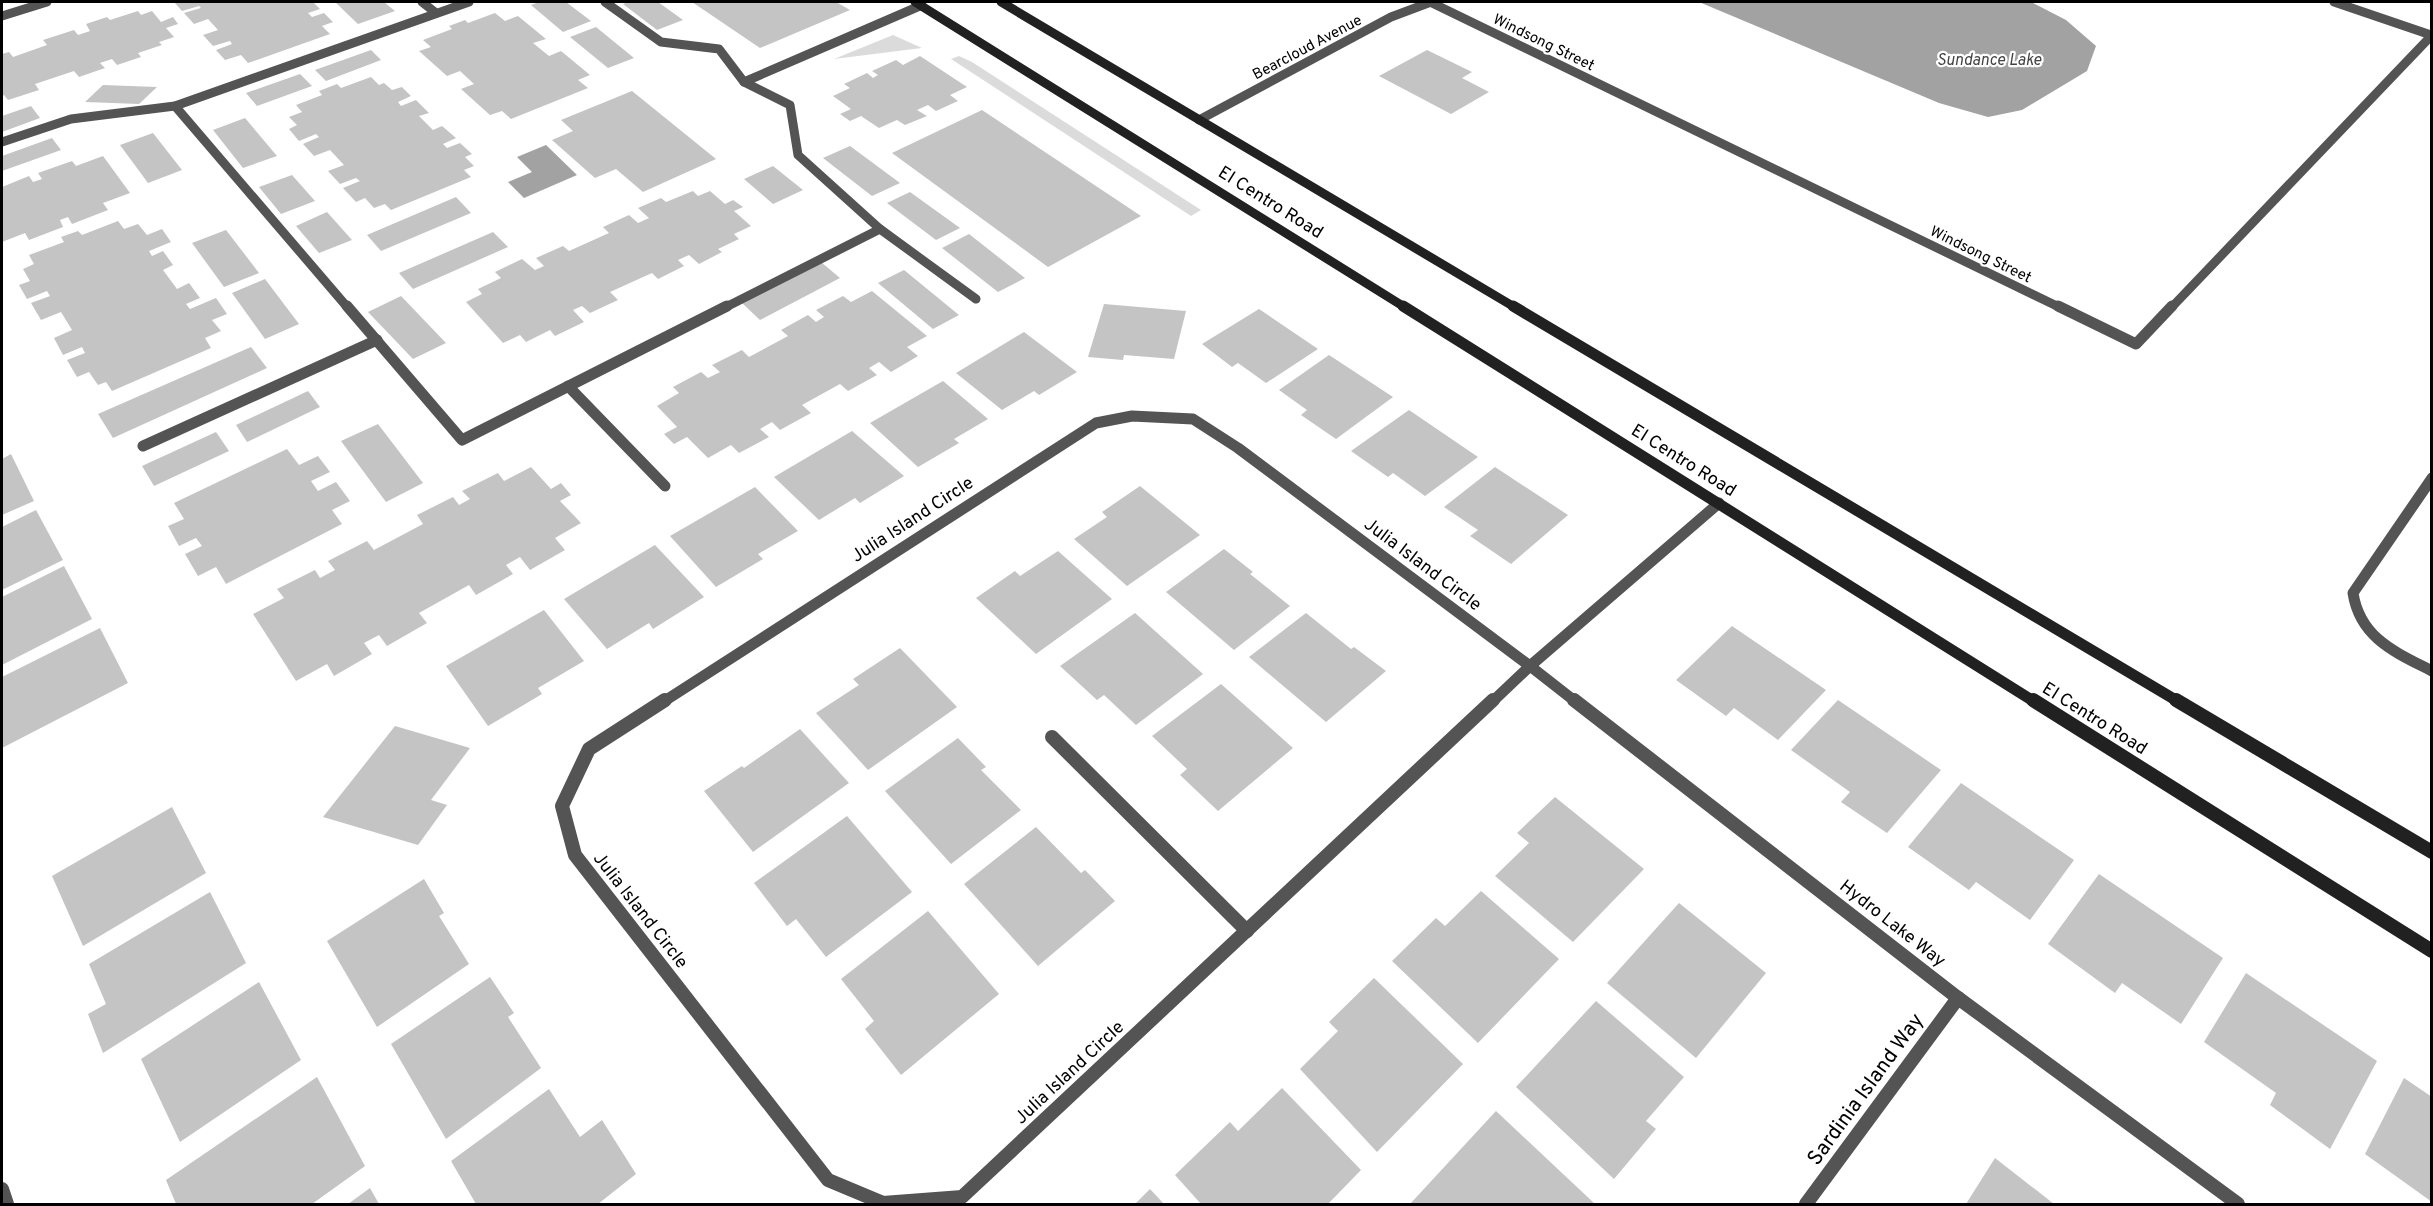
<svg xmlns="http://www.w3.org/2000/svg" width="2433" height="1206" viewBox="0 0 2433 1206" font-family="Overpass,sans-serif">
	<rect width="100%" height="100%" fill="#fff"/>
	<g fill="#dbdbdb">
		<path d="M893,35L922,48L834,59Z"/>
		<path d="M959,56L972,62L1201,210L1191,216L951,59Z"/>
	</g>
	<g fill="#a2a2a2">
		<path d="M1699,2H2031L2066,20L2096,46L2087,71L2022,110L1988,117L1939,103Z"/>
		<path d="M546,145L577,175L524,198L508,182L532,172L517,157Z"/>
	</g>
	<g fill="#c4c4c4">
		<path d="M174,2H313L320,9L308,13L312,17L324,13L333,22L322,26L330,34L248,63L241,55L225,60L216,50L232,44L230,41L213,46L203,35L218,30L208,19L194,24L184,13L201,8L199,6L182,11Z"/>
		<path d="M335,2H384L395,11L358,24Z"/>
		<path d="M539,2H566L591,21L563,32L531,5Z"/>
		<path d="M629,2H658L683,20L657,30L623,4Z"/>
		<path d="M692,2H836L850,10L760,48Z"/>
		<path d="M138,11L141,15L152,11L161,22L173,17L178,24L166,28L174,37L159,42L162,45L138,53L141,57L117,65L112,59L100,63L105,68L79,77L74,71L35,84L39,90L8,100L4,95L2,96V54L9,52L13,57L47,45L43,40L74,30L78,35L90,31L86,24L107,17L110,20Z"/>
		<path d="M495,13L505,21L518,16L546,39L533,43L549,56L561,51L590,75L578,80L588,88L511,119L502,111L490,115L461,89L474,84L460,71L447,76L419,51L431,47L423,40L452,29L449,26L465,20L468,23Z"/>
		<path d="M596,27L634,58L608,68L570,37Z"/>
		<path d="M371,50L381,60L326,81L315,70Z"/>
		<path d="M1427,50L1472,72L1462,78L1489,92L1451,114L1379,76Z"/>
		<path d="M920,56L967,87L950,95L958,101L936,111L928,105L917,110L927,116L905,125L897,120L879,128L861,116L850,121L840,114L851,109L833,96L850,88L844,84L867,73L873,78L878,75L872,71L896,60L903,65Z"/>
		<path d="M300,74L312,86L257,106L246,93Z"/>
		<path d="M371,77L379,85L384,83L392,90L402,87L411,96L398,102L401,106L416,100L429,113L419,116L433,130L442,126L456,138L443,144L447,148L460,143L472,154L465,157L474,166L464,170L471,177L391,210L385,204L374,208L365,198L356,202L343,188L360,181L356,178L340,184L328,171L344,165L330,150L314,156L303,144L319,137L316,134L299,141L289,129L297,125L289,117L302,112L296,105L322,95L319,91L337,84L341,88Z"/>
		<path d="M103,85L157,87L139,104L85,102Z"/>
		<path d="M632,91L716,159L643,192L616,169L595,178L552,140L573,131L561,120Z"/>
		<path d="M31,106L40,118L2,132V116Z"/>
		<path d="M982,110L1141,216L1048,267L892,153Z"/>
		<path d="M245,118L277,156L243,168L213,130Z"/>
		<path d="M153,133L182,170L148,183L120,145Z"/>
		<path d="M52,138L61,150L2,171V156Z"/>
		<path d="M850,146L900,183L872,196L823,158Z"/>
		<path d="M103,156L130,193L103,203L108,210L72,224L68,217L60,220L63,227L29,240L25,233L2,242V187L29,176L33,182L42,179L38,173L72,161L76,166Z"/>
		<path d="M773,166L803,190L773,204L744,179Z"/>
		<path d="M292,175L315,201L281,214L259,187Z"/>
		<path d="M693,191L698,196L710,191L725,204L733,200L743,207L734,211L751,226L734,234L739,239L718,249L722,252L699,264L689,255L678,260L684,266L658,279L652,273L610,292L618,300L590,313L582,306L573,310L584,322L555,336L550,330L526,342L520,335L503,343L466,302L482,294L478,289L501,278L495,272L522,259L535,270L544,266L536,258L563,246L569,251L609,233L603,227L629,215L638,223L649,218L638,208L661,198L666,202Z"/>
		<path d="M910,192L960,228L936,240L887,203Z"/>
		<path d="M456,197L471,213L381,251L367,235Z"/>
		<path d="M327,212L352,240L319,253L296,226Z"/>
		<path d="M118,221L124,229L138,224L147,235L162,229L171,242L149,251L152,256L163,251L173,265L163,270L177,289L189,283L200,298L186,304L190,309L216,298L227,314L212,320L221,331L205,338L211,348L112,391L106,382L98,385L89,372L77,377L67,360L85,353L82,347L63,355L54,338L72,330L61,312L41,320L31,303L50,296L47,291L27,299L19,285L30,281L23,269L34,264L29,255L64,242L61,237L78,231L82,235Z"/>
		<path d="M226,230L259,273L224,287L192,243Z"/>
		<path d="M493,232L508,247L413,289L399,273Z"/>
		<path d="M969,234L1025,278L998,292L942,248Z"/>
		<path d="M821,262L840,278L760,320L742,303Z"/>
		<path d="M904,270L959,315L933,329L878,283Z"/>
		<path d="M265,279L299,324L265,339L232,293Z"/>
		<path d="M872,291L927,336L907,347L918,356L891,372L879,362L869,368L877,375L848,391L840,384L802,405L811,413L780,430L772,422L760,429L769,437L739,453L731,445L708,458L687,437L674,444L664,434L677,427L657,406L679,393L673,387L701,372L708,378L720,372L712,365L742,350L749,357L788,336L781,330L808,315L816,322L824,317L816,310L843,296L851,302Z"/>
		<path d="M401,296L446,343L413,359L368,312Z"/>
		<path d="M1104,304L1186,311L1174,359L1124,355L1123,360L1088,357Z"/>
		<path d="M1259,309L1318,349L1266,383L1238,363L1232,367L1202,344Z"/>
		<path d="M1024,332L1077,372L1039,395L1034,391L1002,410L956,373Z"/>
		<path d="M251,347L267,368L113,438L98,414Z"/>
		<path d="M1329,355L1393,397L1336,439L1301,415L1307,410L1279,390Z"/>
		<path d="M943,381L988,419L954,439L959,443L918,467L870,423Z"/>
		<path d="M308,391L320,407L247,442L236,425Z"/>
		<path d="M1409,410L1478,457L1425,496L1393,473L1388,477L1351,451Z"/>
		<path d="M378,424L423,483L386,502L341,441Z"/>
		<path d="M852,431L904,476L860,503L855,498L819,520L774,477Z"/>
		<path d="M216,432L229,451L154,486L142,466Z"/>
		<path d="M287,449L299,465L318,456L330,472L311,481L318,491L336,482L350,501L332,510L342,524L226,584L216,567L198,576L185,554L202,546L196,538L179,546L168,526L184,519L174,503Z"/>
		<path d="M11,454L34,501L2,515V459Z"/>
		<path d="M531,467L551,489L561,483L571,495L560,501L581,523L555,538L565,550L530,570L520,557L506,565L513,574L476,595L469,585L419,613L427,623L387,646L379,635L364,643L372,654L334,676L327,664L296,681L253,614L284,598L277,589L315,570L320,578L335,570L328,561L367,541L374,550L423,524L417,515L453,497L459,505L470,499L462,491L498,473L504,481Z"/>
		<path d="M1495,467L1568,515L1511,564L1470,536L1478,530L1444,507Z"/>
		<path d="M1140,486L1200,535L1127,586L1074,539L1107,517L1102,512Z"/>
		<path d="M755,487L798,531L758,554L763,559L716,587L670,536Z"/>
		<path d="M36,510L63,560L2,590V527Z"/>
		<path d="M655,545L704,597L653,629L649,623L607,649L564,599Z"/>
		<path d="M1224,549L1253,572L1250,574L1290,606L1234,650L1166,592Z"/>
		<path d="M1058,551L1112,599L1036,654L976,598L1015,571L1020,576Z"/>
		<path d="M64,566L92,619L2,665V597Z"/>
		<path d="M544,610L584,661L538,688L542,694L488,726L446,666Z"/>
		<path d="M1135,613L1203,674L1136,725L1104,695L1097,700L1060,666Z"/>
		<path d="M1306,613L1351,649L1354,647L1386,671L1326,722L1249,657Z"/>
		<path d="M1732,626L1826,690L1778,740L1734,708L1726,716L1676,680Z"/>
		<path d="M100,628L128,683L2,748V677Z"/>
		<path d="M900,648L957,707L868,770L816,713L859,685L853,679Z"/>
		<path d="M1221,684L1293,748L1218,811L1180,775L1187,769L1152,736Z"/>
		<path d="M1838,700L1941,770L1887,833L1841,802L1850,792L1791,750Z"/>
		<path d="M395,726L470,748L431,800L447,805L418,845L323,817Z"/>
		<path d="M800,729L849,783L753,852L704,791L742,766L744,768Z"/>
		<path d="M958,738L986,767L981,770L1021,810L951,864L885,791Z"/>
		<path d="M1961,783L2074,860L2030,920L1976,882L1969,890L1908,847Z"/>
		<path d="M1555,797L1644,869L1573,942L1495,876L1529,843L1517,833Z"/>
		<path d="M172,807L206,873L83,946L52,876Z"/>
		<path d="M847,816L912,892L826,957L796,919L787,926L754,883Z"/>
		<path d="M1036,827L1081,873L1085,870L1115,901L1038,966L964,884Z"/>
		<path d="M2099,874L2223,958L2181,1024L2122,983L2115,993L2048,944Z"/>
		<path d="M424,879L444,913L439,916L469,964L377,1027L327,941Z"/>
		<path d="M1481,891L1559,959L1478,1043L1392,961L1436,918L1445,926Z"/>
		<path d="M210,892L246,963L103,1053L88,1014L106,1004L89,964Z"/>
		<path d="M1679,903L1766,973L1696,1058L1607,983Z"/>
		<path d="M928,911L999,994L901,1075L865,1029L874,1021L841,979Z"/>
		<path d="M2246,973L2377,1061L2330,1149L2270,1105L2276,1093L2204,1042Z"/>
		<path d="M490,977L514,1013L508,1017L541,1068L446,1139L391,1044Z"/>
		<path d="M1374,978L1463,1064L1377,1152L1300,1069L1338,1031L1329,1022Z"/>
		<path d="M259,982L301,1060L180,1142L141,1059Z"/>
		<path d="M1596,1001L1684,1077L1646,1121L1656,1129L1614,1179L1516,1087Z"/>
		<path d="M317,1077L365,1166L312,1204H176L166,1180Z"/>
		<path d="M2404,1078L2432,1097V1202L2365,1154Z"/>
		<path d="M1282,1088L1361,1170L1328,1204H1201L1175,1175L1230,1122L1238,1131Z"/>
		<path d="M549,1089L580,1137L602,1120L636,1174L598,1204H476L451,1161Z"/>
		<path d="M1496,1111L1595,1204H1410Z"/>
		<path d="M1995,1158L2054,1204H1966Z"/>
		<path d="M370,1188L379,1204H348Z"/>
		<path d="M1150,1189L1164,1204H1135Z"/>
	</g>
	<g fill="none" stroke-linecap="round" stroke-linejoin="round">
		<g stroke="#545454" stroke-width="9">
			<path d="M422,2L436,13"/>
			<path d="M605,2L661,42L719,49L744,82L790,105L798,155L880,229L724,308"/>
			<path d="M744,82L922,5"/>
			<path d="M175,106L348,308"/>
			<path d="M2,142L71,119L175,106L469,2"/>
			<path d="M880,229L976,299"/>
		</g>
		<g stroke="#545454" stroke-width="11">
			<path d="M347,306L462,440L727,306"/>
			<path d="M568,386L665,486"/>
			<path d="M143,446L377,340"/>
		</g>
		<path stroke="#545454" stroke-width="14" d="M1052,737L1247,931"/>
		<g stroke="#545454" stroke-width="9">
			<path d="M1430,2L2061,308"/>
			<path d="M2334,2L2431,35"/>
			<path d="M2,16L47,2"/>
			<path d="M1199,120L1391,17L1431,2"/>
			<path d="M2171,308L2432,35"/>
		</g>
		<g stroke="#545454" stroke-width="11">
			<path d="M2058,306L2136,344L2172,306"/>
			<path d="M2432,478L2353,593C2360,638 2395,652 2432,671"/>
			<path d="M1530,666L1576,702"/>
			<path d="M1530,666L1719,503"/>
			<path d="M663,702L1096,423L1132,416L1193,419L1238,448L1530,666"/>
			<path d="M1492,702L1530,666"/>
		</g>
		<g stroke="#545454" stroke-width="14">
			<path d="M665,700L589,749L562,806L575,855L828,1180L883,1203L962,1197L1493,700"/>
			<path d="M1574,700L1958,998L2238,1204"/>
			<path d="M2,1189L7,1204"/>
			<path d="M1806,1204L1958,998"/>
		</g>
		<g stroke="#212121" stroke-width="9">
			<path d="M915,2L1406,308"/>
			<path d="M1001,2L1516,308"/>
		</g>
		<g stroke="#212121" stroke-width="11">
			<path d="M1403,306L2035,702"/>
			<path d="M1513,306L2179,702"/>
		</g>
		<g stroke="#212121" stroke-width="14">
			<path d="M2033,700L2432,951"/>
			<path d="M2176,700L2432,852"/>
		</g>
	</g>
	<g text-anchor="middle" stroke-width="4.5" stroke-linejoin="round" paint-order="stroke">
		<g font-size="15" fill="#000" stroke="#fff">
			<text transform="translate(1544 42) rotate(26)" y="5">Windsong Street</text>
			<text transform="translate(1307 47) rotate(-28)" y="5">Bearcloud Avenue</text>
			<text transform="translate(1981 254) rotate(26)" y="5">Windsong Street</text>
		</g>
		<g font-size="16" font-style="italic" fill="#434343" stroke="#fff">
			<text x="1989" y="65">Sundance Lake</text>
		</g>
		<g font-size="18" fill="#000" stroke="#fff">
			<text transform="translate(1271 202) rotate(32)" y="6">El Centro Road</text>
			<text transform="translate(1684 460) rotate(32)" y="6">El Centro Road</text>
			<text transform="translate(912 519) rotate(-33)" y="6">Julia Island Circle</text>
			<text transform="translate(1423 564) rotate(37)" y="6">Julia Island Circle</text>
			<text transform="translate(2095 718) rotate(32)" y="6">El Centro Road</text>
			<text transform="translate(641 910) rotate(52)" y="6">Julia Island Circle</text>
			<text transform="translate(1893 923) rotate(38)" y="6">Hydro Lake Way</text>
			<text transform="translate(1069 1072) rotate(-43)" y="6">Julia Island Circle</text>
		</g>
		<g font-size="21" fill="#000" stroke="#fff">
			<text transform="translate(1865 1089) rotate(-54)" y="7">Sardinia Island Way</text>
		</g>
	</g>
	<rect width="2433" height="1206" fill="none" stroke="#000000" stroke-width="6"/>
</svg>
